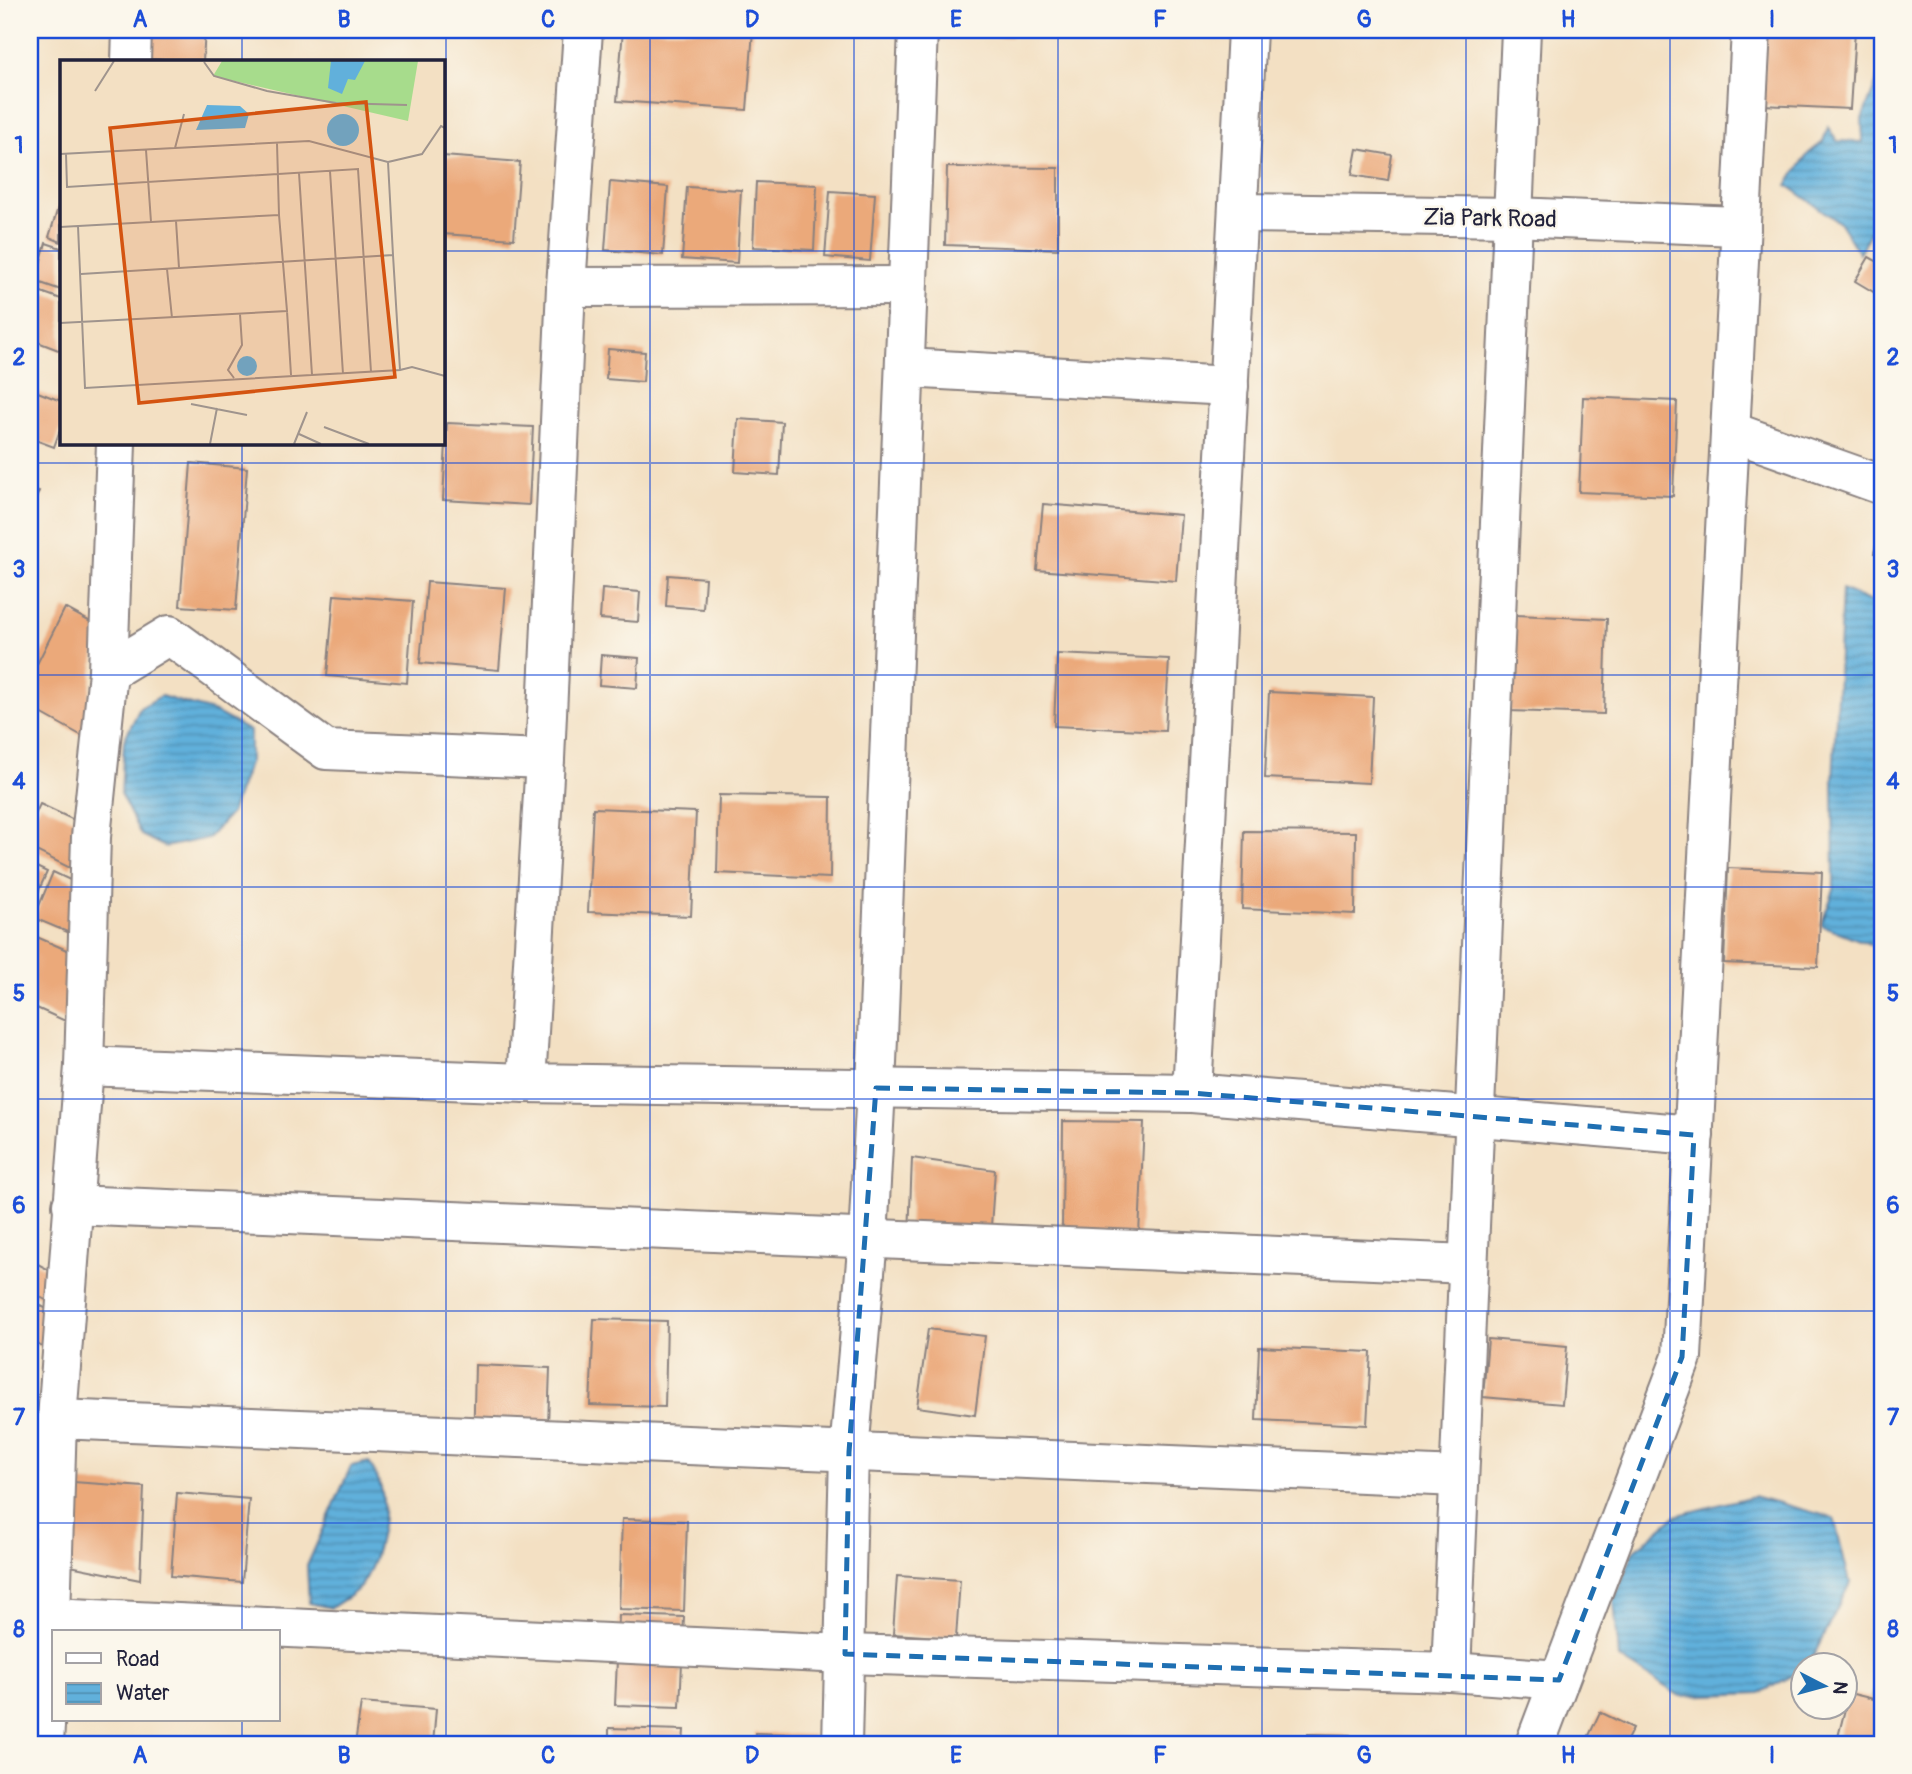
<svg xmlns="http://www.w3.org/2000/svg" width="1912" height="1774" viewBox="0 0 1912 1774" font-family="Pangolin,sans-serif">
	<defs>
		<pattern id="grass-tufts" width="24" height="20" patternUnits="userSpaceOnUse" patternTransform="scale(1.75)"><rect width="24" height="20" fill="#a7dc8c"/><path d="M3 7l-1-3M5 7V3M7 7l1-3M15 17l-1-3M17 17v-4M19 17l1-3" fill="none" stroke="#8fbc7a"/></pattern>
		<pattern id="water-rules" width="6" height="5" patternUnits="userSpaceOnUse" patternTransform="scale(1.75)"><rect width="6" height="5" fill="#61b0db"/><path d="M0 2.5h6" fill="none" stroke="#508fb3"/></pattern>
	</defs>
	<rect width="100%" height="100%" fill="#fbf7ec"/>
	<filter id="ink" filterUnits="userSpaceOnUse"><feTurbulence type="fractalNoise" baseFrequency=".0143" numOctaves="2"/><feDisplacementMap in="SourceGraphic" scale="14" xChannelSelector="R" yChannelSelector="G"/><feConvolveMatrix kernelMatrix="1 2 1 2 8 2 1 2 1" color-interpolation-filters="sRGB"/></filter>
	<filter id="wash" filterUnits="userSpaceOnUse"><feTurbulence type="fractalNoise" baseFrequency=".00686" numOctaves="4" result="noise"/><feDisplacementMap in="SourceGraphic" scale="28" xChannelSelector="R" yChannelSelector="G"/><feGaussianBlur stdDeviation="1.57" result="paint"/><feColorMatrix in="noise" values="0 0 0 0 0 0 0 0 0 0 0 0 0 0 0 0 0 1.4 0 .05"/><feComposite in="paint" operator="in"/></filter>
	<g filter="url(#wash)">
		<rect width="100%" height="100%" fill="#f3e0c3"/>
		<path fill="url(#grass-tufts)" stroke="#647f64" stroke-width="2" d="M1882,1668V1744H1856Z"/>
		<g fill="url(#water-rules)" stroke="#42698b" stroke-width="2">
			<path d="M1880,73L1882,75V211L1859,253L1840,223L1787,185L1808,154L1823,142L1828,127L1837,141L1863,142L1862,119Z"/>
			<path d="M1842,589L1882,607V949L1821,925L1834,890L1833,782Z"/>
			<path d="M161,696L215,712L250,731V760L231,813L208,838L165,847L141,835L121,795L124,740L140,708Z"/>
			<path d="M369,1462C376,1475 383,1487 383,1502C385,1525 374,1573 358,1589C350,1597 339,1602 331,1608L309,1603L307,1566L351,1466Z"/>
			<path d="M1753,1496L1834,1518L1850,1583L1809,1665L1804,1666L1803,1670L1760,1693L1680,1696L1619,1658L1614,1600L1634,1551L1675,1516Z"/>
		</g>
		<g id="blocks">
			<g fill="#eba97a">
				<path d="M139,30H205L203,61L137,59Z"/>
				<path d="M623,30H753L747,110L617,101Z"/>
				<path d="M945,30H1011V37L944,34Z"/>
				<path d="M1766,30H1855L1850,109L1763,105Z"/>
				<path d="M1357,149L1392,155L1388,181L1352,175Z"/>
				<path d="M443,156L520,162L514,239L443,234Z"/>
				<path d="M947,167L1058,168V249L945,245Z"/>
				<path d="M610,182L668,187L663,255L605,250Z"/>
				<path d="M756,182L817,185L814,250L753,247Z"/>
				<path d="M687,187L741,190L737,263L682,259Z"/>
				<path d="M830,191L875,194L870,261L825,257Z"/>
				<path d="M61,198V242L49,237Z"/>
				<path d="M46,243L61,248V290L35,281Z"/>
				<path d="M1869,257L1882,264V297L1855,281Z"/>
				<path d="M33,289L61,299V351L30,339V298Z"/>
				<path d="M1882,313V328L1876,325Z"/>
				<path d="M608,349L645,352L643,382L606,379Z"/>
				<path d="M30,389L61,401V427L54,447L30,438Z"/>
				<path d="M1583,397L1677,401L1673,496L1579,492Z"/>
				<path d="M738,419L782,422L779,475L735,472Z"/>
				<path d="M447,423L533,427L529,505L443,500Z"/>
				<path d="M191,463L247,468L236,610L180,606Z"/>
				<path d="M30,488L39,491L30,513Z"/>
				<path d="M1043,504L1181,515L1176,581L1037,570Z"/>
				<path d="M1881,526L1882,527V555L1874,553Z"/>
				<path d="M668,575L705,578L703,609L666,606Z"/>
				<path d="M427,582L506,588L499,670L420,663Z"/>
				<path d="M602,589L640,592L638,622L600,619Z"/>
				<path d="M334,595L413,601L407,683L327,676Z"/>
				<path d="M65,608L98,626L84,737L30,707V678Z"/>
				<path d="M1514,615L1607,619L1604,714L1509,711Z"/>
				<path d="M1057,654L1169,659L1165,731L1054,726Z"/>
				<path d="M601,655L639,658L637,688L599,685Z"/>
				<path d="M1269,692L1373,697L1369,783L1265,778Z"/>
				<path d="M719,795L831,797L830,878L717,873Z"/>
				<path d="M40,804L89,827L70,868L30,848V825Z"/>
				<path d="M593,808L696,812L691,916L588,912Z"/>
				<path d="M1244,831L1356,832L1355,914L1242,909Z"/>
				<path d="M30,864L47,872L30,910Z"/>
				<path d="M1728,868L1822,872L1818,967L1724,963Z"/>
				<path d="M53,872L83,886L77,936L34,918Z"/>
				<path d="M30,934L78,955L72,1024L30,1005Z"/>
				<path d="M1063,1121L1144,1122L1139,1235L1062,1234Z"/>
				<path d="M912,1158L995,1170L990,1240L909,1236Z"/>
				<path d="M1881,1173H1882V1193L1877,1192Z"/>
				<path d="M30,1260L59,1275L54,1305L30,1291Z"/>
				<path d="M30,1300L58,1315L51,1353L30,1339Z"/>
				<path d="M594,1319L667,1321L665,1407L590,1405Z"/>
				<path d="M928,1329L985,1336L975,1415L917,1407Z"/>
				<path d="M1488,1339L1567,1346L1562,1404L1483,1397Z"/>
				<path d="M1259,1347L1371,1352L1367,1425L1256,1420Z"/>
				<path d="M475,1365L550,1368L547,1454L473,1452Z"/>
				<path d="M73,1482L144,1487L140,1580L70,1566Z"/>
				<path d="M177,1493L249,1499L242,1582L171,1576Z"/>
				<path d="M622,1519L687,1521L684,1611L619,1609Z"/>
				<path d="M897,1576L960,1580L956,1638L893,1634Z"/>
				<path d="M619,1615L684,1617L680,1707L615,1705Z"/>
				<path d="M1849,1693L1882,1701L1873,1744H1851L1837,1741Z"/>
				<path d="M361,1703L436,1709L433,1744H355Z"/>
				<path d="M1600,1712L1633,1728L1625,1744H1585Z"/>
				<path d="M609,1728L684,1730L683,1744H609Z"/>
				<path d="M755,1733L813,1735V1744H755Z"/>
				<path d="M1308,1734L1350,1735L1349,1744H1308Z"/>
			</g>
		</g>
	</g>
	<g filter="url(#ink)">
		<use href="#blocks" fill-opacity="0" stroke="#8a817f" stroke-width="2"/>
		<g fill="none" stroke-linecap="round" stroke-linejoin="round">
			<defs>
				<g id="minor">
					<path d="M583,30L566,287L545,759L526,1083L1192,1093L1247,30"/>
					<path d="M131,61L132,30"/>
					<path d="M1238,213L1513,217L1738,226L1741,229"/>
					<path d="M566,287L907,286"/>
					<path d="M906,368L1229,386"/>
					<path d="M1730,431L1882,485"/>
					<path d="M108,672L169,635L326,750L545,759"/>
					<path d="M84,1066L526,1083"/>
					<path d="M1192,1093L1694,1135"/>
					<path d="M72,1205L1468,1264"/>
					<path d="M57,1419L1459,1477"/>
					<path d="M51,1617L845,1654L1451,1672L1521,30"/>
					<path d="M1451,1672L1559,1680"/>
					<path d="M44,1744L51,1617L57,1419L84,1066L91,837L108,672L116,443"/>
					<path d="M842,1744L849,1452L868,1239L876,1088L918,30"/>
					<path d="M1535,1744L1682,1357L1751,30"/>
				</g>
			</defs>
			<use href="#minor" stroke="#8a817f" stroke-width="42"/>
			<use href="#minor" stroke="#fff" stroke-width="38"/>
		</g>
	</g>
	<path fill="none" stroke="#1f6fb2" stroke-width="5" stroke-dasharray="14 9" stroke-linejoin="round" d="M876,1088L1192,1093L1694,1135L1682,1357L1559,1680L845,1654L849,1452Z"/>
	<path fill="none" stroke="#1d4ed8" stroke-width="2" stroke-opacity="0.55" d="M242,30V61M446,30V1744M650,30V1744M854,30V1744M1058,30V1744M1262,30V1744M1466,30V1744M1670,30V1744M30,251H61M443,251H1882M242,443V1632M30,463H1882M30,675H1882M30,887H1882M30,1099H1882M30,1311H1882M30,1523H1882M242,1720V1744"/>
	<g text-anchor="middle" stroke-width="5" stroke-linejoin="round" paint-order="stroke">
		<g font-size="24" fill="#22223b" stroke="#fbf7ec">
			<text transform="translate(1490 218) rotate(1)" y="8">Zia Park Road</text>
		</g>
	</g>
	<g transform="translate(60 60)">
		<rect width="385" height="385" fill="#f3e0c3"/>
		<path d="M162,1H358L348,61L153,16Z" fill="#a7dc8c"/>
		<path d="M271,1H305L295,20L288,19L282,34L268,28ZM147,45L180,46L189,54L185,68L136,70ZM267 70a16 16 0 1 1 32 0a16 16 0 1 1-32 0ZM177 306a10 10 0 1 1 20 0a10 10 0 1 1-20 0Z" fill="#61b0db"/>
		<path fill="none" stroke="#9f948d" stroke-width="2" d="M144,2L154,16L207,31L276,43L347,45M35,31L54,1M217,83L219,155M115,88L124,54M86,90L91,162M0,94L249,81L328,102L333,195L21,214M6,94L7,127L298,109L311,312M328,102L362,94L381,66L385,68M270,111L283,314M239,113L252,315M116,161L119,208M18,166L25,328L340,310L333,195M0,167L219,155L227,251L0,263M107,209L112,258M227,251L231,315M340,310L352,307L385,316M174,318L168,310L182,285L180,254M131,344L187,355M264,367L309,384M239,374L261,384M150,384L157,348M234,384L247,352"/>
		<path fill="#d45411" fill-opacity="0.15" stroke="#d45411" stroke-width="3.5" d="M306,42L335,317L79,343L50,68Z"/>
		<rect width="385" height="385" fill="none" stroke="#22223b" stroke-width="3.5"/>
	</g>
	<rect width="1912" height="1774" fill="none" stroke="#fbf7ec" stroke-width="77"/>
	<rect x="52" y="1630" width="228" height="91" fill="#fbf7ec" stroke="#a4a2a5" stroke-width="2"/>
	<rect x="66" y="1653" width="35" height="10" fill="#ffffff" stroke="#a4a2a5" stroke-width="2"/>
	<text x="116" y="1666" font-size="21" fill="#22223b">Road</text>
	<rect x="66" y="1683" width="35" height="21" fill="url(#water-rules)" stroke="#a4a2a5" stroke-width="2"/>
	<text x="116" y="1700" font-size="21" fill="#22223b">Water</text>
	<g transform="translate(1824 1686) rotate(96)"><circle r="33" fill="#fbf7ec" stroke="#a4a2a5" stroke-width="2"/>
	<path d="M0-5L12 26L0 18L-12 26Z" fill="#1f6fb2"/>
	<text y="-10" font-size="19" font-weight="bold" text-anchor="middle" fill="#22223b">N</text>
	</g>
	<rect x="38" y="38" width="1836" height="1698" fill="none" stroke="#1d4ed8" stroke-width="2.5"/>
	<g font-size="23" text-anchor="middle" font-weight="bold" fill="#1d4ed8">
		<text x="140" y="27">A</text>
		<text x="344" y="27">B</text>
		<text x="548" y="27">C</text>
		<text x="752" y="27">D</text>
		<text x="956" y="27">E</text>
		<text x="1160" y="27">F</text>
		<text x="1364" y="27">G</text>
		<text x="1568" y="27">H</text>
		<text x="1772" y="27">I</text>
		<text x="19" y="153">1</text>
		<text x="1893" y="153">1</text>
		<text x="19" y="365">2</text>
		<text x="1893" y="365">2</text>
		<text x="19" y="577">3</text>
		<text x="1893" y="577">3</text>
		<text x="19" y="789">4</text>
		<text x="1893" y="789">4</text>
		<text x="19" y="1001">5</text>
		<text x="1893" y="1001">5</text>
		<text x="19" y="1213">6</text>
		<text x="1893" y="1213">6</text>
		<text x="19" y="1425">7</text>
		<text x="1893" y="1425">7</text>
		<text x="19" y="1637">8</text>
		<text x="1893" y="1637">8</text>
		<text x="140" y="1763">A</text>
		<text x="344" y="1763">B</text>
		<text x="548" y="1763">C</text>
		<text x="752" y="1763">D</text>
		<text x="956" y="1763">E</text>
		<text x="1160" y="1763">F</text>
		<text x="1364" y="1763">G</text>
		<text x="1568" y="1763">H</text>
		<text x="1772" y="1763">I</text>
	</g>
</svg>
